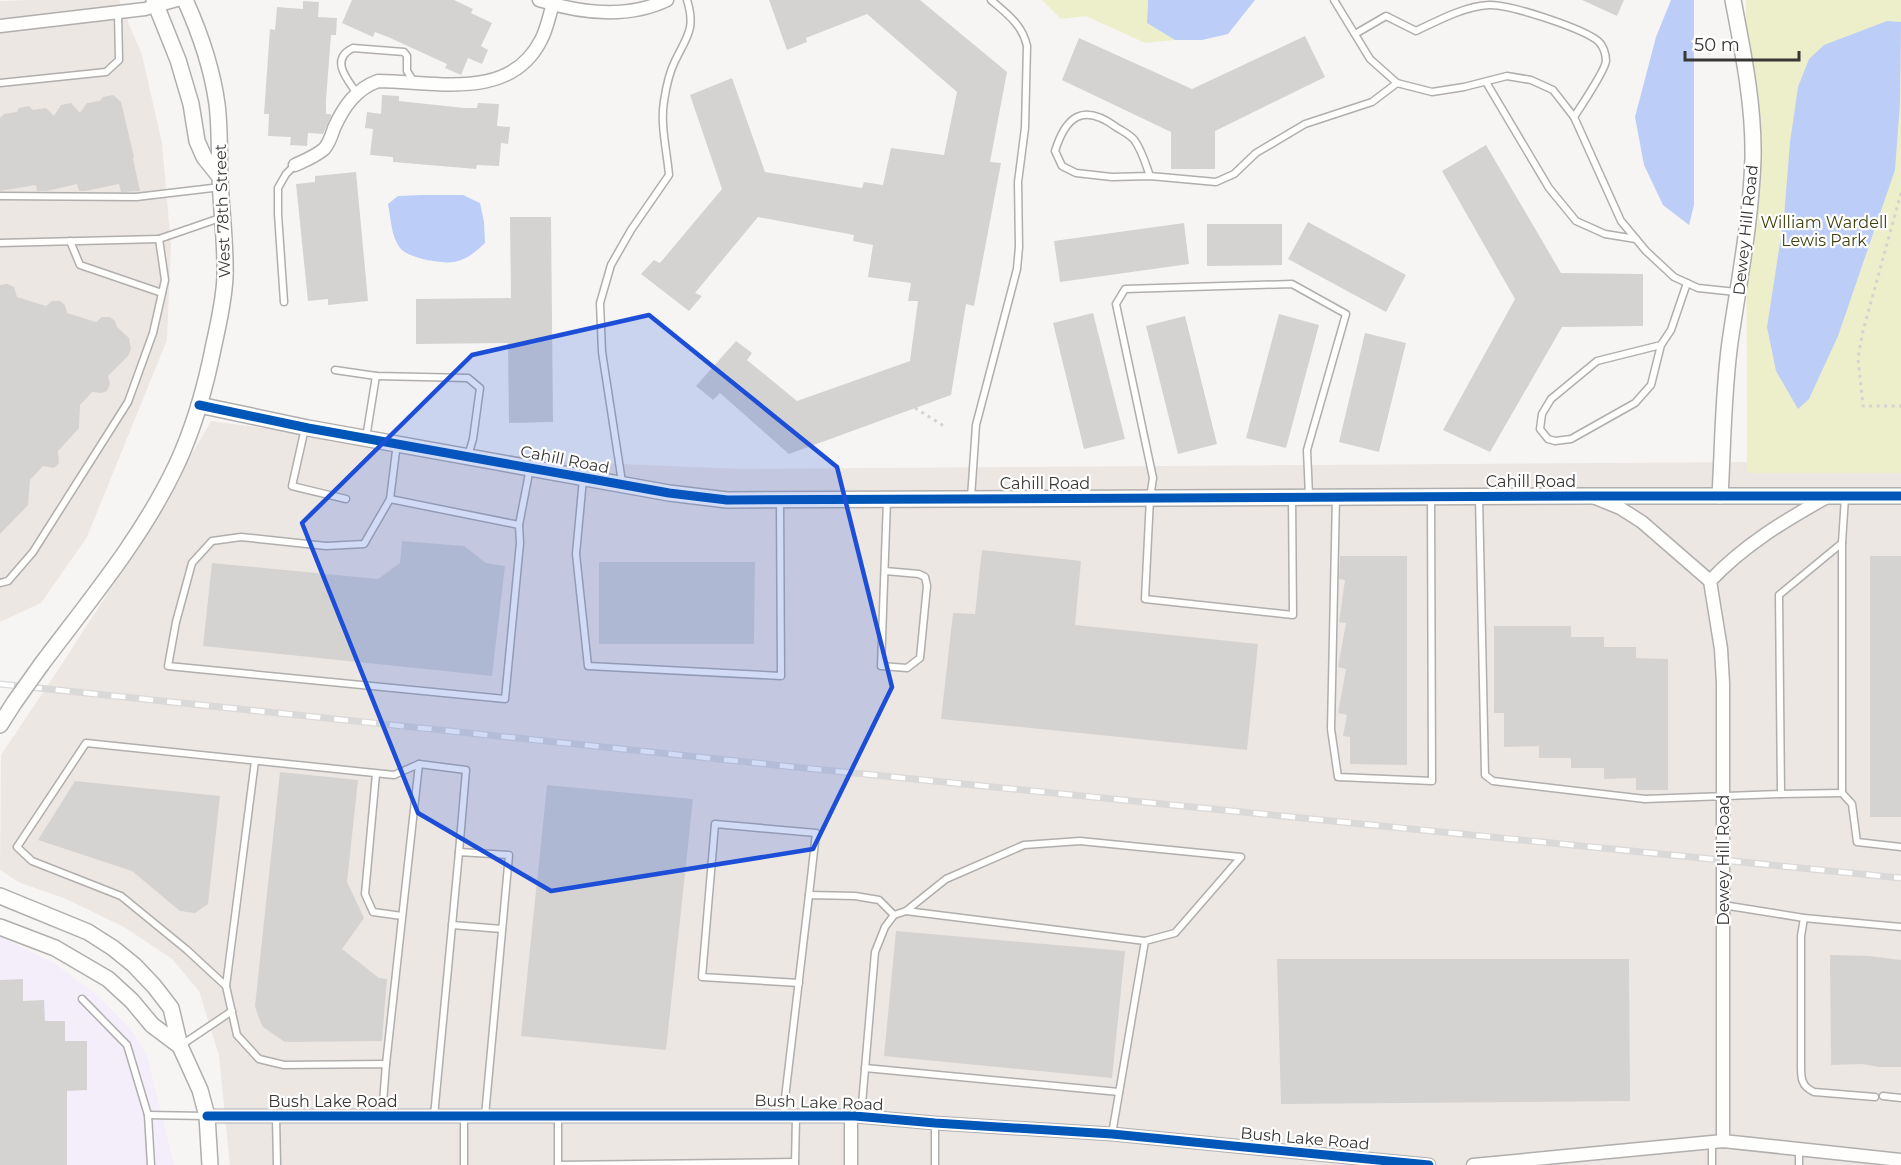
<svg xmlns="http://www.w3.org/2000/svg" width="1901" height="1165" viewBox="0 0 1901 1165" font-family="Montserrat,sans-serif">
	<rect width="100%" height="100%" fill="#f7f5f4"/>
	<path fill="#f3eef9" d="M0,937L54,963L94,993L131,1029L147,1056L174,1165H0Z"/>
	<g fill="#ede7e3">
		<path d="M29,0H119L142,55L162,143L171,245L167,340L87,537L41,603L0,622V1Z"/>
		<path d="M211,421L325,436L573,462L743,469L1747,462L1901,465V1165H230L219,1056L199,991L172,959L124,927L66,899L18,882L0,870L1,755L60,667L133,554Z"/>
	</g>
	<g fill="#edefcb">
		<path d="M1042,0H1148L1147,23L1175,40L1145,43L1086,16L1061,19Z"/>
		<path d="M1746,0H1901V473H1747Z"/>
	</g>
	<g fill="#bccef7">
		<path d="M1148,0H1255L1228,34L1202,40H1175L1147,23Z"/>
		<path d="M1671,0H1694V205L1689,225L1663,205L1644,165L1635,117L1656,37Z"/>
		<path d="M1887,21L1901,22L1900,103L1895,170L1838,336L1809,399L1798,409L1776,371L1767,327L1784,217L1790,142L1798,87L1809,59L1824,45Z"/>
		<path d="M421,195H463L480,203L484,222L485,243C477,251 465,261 453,262C442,264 407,258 400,248C391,236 391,219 388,204L398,196Z"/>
	</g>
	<g fill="#d4d3d2">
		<path d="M352,0H454L473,9L471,13L492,23L481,46L488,50L482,64L468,58L461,75L445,68L447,64L388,37L375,32L373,37L342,23Z"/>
		<path d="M769,0H920L1007,72L990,162L1001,163L974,306L966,304L951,395L789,454L720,393L713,400L696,386L736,341L752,353L747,360L797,401L910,361L918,301H908L911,283L868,277L873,245L853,241L854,235L758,217L695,293L702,296L689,311L641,274L654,260L660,263L722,189L690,95L732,78L765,172L862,188L864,182L883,185L891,148L944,155L957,92L867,14L806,38L807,42L787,50Z"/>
		<path d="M1582,0H1624L1617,16Z"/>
		<path d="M303,1L319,2L318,17L337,18L336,35H331L326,100V114H331V116L323,134L308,133L307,146L290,145L291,137L268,136L269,114H264L270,29L275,30L277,7L303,9Z"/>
		<path d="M1305,36L1325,77L1215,131V169H1171V132L1062,80L1079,38L1192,89Z"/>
		<path d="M113,95L121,102L134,157L133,159L140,191L121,192L119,184L85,191H79L77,184L47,191H37L36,185L0,191V118L4,114L17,112L19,108L29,106L33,110L46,108L54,116L61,105L71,103L80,113L87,103L100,101L103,97Z"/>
		<path d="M382,95L399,96V101L464,108H477L478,103L499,104L497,126L510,127L508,144L501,143L499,166L477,165L476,169L393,162V157L370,155L373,129L365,128L367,112L381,114Z"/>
		<path d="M1486,145L1561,273L1643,274V326L1562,327L1490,452L1443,430L1515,299L1442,171Z"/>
		<path d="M356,172L368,301L328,305V299L308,301L296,184L315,182V176Z"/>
		<path d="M510,217H551L553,422L509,423L508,343L416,344V299L511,298Z"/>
		<path d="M1308,222L1406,275L1386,312L1288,259Z"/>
		<path d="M1184,223L1189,264L1060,282L1054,241Z"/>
		<path d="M1207,224H1282V265L1207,266Z"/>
		<path d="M7,284L14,287L17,297L46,306L52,301H60L65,305L67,313L96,322L102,317H110L115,321L117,327L129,338L131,349L128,356L108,376L110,384L107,391L101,393L92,392L80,405L79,428L58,451L59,463L54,468L43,466L30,480L28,505L0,534V285Z"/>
		<path d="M1093,313L1125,439L1084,449L1053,323Z"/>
		<path d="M1279,314L1319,325L1286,448L1246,438Z"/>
		<path d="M1185,316L1217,444L1178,454L1146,326Z"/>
		<path d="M1365,333L1406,343L1379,452L1339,442Z"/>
		<path d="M402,541L464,546L486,563L505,566L492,676L203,646L212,563L378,579L400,563Z"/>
		<path d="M982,550L1081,561L1075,625L1258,644L1247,750L941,719L953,613L975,614Z"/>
		<path d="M1340,556H1407V765L1350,764V737L1343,736L1347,715L1338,713L1346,669L1338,667L1346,623L1339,622L1345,580L1339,579Z"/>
		<rect x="1870" y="556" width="31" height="261"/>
		<path d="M599,562H755L754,644H599Z"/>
		<path d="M1494,626H1571V637H1604V647H1636V658L1668,659V790H1636V778L1604,779V768H1571V758H1539V746L1504,747V713H1494Z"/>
		<path d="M280,772L358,780L347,882L364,918L342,949L379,978L387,979L382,1041L285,1042L263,1027L258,1016L255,1006Z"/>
		<path d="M75,781L220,796L208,904L195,913L180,911L132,871L38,840Z"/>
		<path d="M547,785L693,799L666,1050L521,1036Z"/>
		<path d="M896,931L1125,951L1112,1078L884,1056Z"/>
		<path d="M1830,955L1869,956L1901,960V1067H1879L1862,1064L1831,1065Z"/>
		<path d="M1277,959H1629L1630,1101L1281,1104Z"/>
		<path d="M23,979V1001L44,1000L45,1021H65V1041H87V1090L67,1091V1165H0V980Z"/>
	</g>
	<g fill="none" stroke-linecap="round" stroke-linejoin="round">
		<defs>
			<g id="service">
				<path d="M1334,0L1370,59L1397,83L1432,92L1464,87L1507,76L1531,80L1553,90L1574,117L1621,221L1646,251L1674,277L1698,288L1736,292"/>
				<path d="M1355,34L1386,16L1416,31C1437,21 1465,6 1489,5C1509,4 1582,28 1598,41C1603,45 1606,54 1606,61C1605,71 1581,106 1574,117"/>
				<path d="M1486,82L1549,188L1576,221L1605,234L1636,239"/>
				<path d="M0,83L106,72L119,60L118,12"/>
				<path d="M356,92C346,78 330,59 353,48L404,52L407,56V71L414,82"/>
				<path d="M1150,176C1146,165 1142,151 1135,141C1131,135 1122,131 1116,127C1083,103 1066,116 1055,151L1062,166L1076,173L1112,177L1150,176L1216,182L1234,174L1256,153L1305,124L1372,102L1397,83"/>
				<path d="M0,196L136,197L221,187"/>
				<path d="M70,241L80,265L162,293"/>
				<path d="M0,243L159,239"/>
				<path d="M284,302L278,214V188L286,174L295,165"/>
				<path d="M1661,345L1597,361L1551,399L1542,414L1540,429L1548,439L1555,441L1571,439L1635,403L1651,385L1661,345L1671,330L1687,283"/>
				<path d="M335,370L376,376L468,378L480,388L473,439L468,456"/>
				<path d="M305,428L292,486L346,499"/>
				<path d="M366,438L376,376"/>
				<path d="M397,443L390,499L364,544L326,546L241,537L212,541L192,563L176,622L168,666L505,699L520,543L519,525L530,468"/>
				<path d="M583,479L576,554L588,666L781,676L780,500"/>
				<path d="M622,482L602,352L600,303L611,265L631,230L669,175C667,151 660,125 664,101C666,88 669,73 675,61C687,36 696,29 687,0"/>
				<path d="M1292,497L1293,615L1145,599L1150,498L1153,478L1116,304L1125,289L1292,284L1346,314L1307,450L1309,496"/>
				<path d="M1336,497L1331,729L1338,777L1432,781L1431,497"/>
				<path d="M1479,497L1485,775L1493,781L1645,799L1781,794L1779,595L1842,543L1845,497"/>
				<path d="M971,498L976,425L1017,269L1019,247L1018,182L1025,128L1027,46C1022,24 1007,14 991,0"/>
				<path d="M390,499L519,525"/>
				<path d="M1842,543V793L1852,804L1857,842L1901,847"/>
				<path d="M885,571L919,574L925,577L927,586L920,658L907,668L881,666L887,500"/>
				<path d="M0,583L8,581L33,552L128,402L153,333L165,280L159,239L220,218"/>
				<path d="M255,761L226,986L187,950L121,896L32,861L17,847L86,743L394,775L419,764L466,770L459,852"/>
				<path d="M376,774L365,894L373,912L402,916"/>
				<path d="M1781,794L1842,793"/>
				<path d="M1723,905L1804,918L1901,927"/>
				<path d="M906,911L1145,941"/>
				<path d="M1804,918L1801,936V1063C1801,1076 1800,1086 1814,1092L1875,1097"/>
				<path d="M452,925L502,929"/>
				<path d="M799,983L702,977L715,824L816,833L809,895"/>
				<path d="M226,986L237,1035L259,1059L284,1065L386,1064L382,1116"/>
				<path d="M82,999L127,1045L148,1115L151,1165"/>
				<path d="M180,1046L232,1011"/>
				<path d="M386,1064L419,764"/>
				<path d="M865,1068L1119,1092"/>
				<path d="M1883,1096L1901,1098"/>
				<path d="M148,1115L206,1116"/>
				<path d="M783,1115L809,895L855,896L879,900L894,915"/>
				<path d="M276,1116L277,1165"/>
				<path d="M434,1116L459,852L509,855L485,1116"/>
				<path d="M464,1116V1165"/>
				<path d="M558,1116V1165"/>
				<path d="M861,1116L875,952L885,927L894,915L906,911L946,879L1024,845L1080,841L1241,857L1175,933L1145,941L1112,1134"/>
				<path d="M935,1123V1165"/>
				<path d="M558,1165L795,1162"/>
				<path d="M795,1165L796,1116"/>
				<path d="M1712,1165V1141"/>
				<path d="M1799,1165V1150"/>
			</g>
			<g id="minor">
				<path d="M539,0C580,13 627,19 667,0"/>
				<path d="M0,26L145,9L177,0"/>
				<path d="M295,165C306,160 316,156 324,149C329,144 332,134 334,128C344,106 356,89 378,81C434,81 510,102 541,40C547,29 549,16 553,4"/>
				<path d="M1593,497L1620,508L1642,522L1710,581L1721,649L1723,683V1141"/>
				<path d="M1710,581C1744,545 1784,521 1827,497"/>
				<path d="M207,1116H855L935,1123L1112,1134L1429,1165"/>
				<path d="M851,1116V1165"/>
				<path d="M1473,1165L1723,1141L1901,1160"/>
			</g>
			<g id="tertiary">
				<path d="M154,0L178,60L191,104L197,141L204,157L220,177"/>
				<path d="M199,405L308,428L669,493L727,500L1589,496H1901"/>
				<path d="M1720,496C1723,445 1723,393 1730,342C1739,281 1751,220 1753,158C1754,105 1743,52 1733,0"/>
				<path d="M41,665C89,601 142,538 176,466C194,428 206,385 214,344C219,322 224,299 225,277C226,243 221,210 220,177C219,153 220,128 217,104C212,68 200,33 185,0"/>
				<path d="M0,725L14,703"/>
				<path d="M0,896L88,932L113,948L134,965L154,986L171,1008L180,1046L200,1090L207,1116L210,1165"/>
				<path d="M0,927L55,948L108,979L132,1001L152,1025L180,1046"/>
			</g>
		</defs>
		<use href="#service" stroke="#b0aeae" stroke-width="9"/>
		<use href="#minor" stroke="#b0aeae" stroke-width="15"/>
		<use href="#tertiary" stroke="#b0aeae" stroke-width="18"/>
		<g stroke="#d3d3d2" stroke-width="3" stroke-dasharray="3 4.5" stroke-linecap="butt">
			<path d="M1901,193L1863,331L1858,358L1863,406H1901"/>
			<path d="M915,408L944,426"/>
		</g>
		<use href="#service" stroke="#fefefd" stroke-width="6"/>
		<use href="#minor" stroke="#fefefd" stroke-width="12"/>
		<use href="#tertiary" stroke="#fefefd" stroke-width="15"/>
		<defs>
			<path id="rail" d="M0,684L804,768L1901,878"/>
		</defs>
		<use href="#rail" stroke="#dad9d9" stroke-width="7"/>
		<use href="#rail" stroke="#fff" stroke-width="4.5" stroke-dasharray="14" stroke-linecap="butt"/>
		<defs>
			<path id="tertiary-bridge" d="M14,703L41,665"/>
		</defs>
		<use href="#tertiary-bridge" stroke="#b0aeae" stroke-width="18" stroke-linecap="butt"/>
		<use href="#tertiary-bridge" stroke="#fefefd" stroke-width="15"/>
		<defs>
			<g id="cycleway">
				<path d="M199,405L308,428L669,493L727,500L1589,496H1901"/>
				<path d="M207,1116H855L935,1123L1112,1134L1429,1165"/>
			</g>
		</defs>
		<use href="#cycleway" stroke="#fff" stroke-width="13"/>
		<use href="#cycleway" stroke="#0057b8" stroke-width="9"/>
	</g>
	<path fill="#1d4ed8" fill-opacity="0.2" stroke="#1d4ed8" stroke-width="4.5" stroke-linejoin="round" d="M649,315L837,467L892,687L813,849L551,891L418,813L302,523L472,355Z"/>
	<g text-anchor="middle" stroke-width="4.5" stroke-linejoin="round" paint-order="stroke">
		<g font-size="16" fill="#383736" stroke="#fff">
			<text transform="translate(222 211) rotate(-92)" y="6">West 78th Street</text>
			<text transform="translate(1745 230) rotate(-84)" y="6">Dewey Hill Road</text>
			<text transform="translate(565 459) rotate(11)" y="6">Cahill Road</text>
			<text x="1531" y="487">Cahill Road</text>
			<text x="1045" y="489">Cahill Road</text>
			<text transform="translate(1723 860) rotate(-90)" y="6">Dewey Hill Road</text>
			<text x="333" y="1107">Bush Lake Road</text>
			<text transform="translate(819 1102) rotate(2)" y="6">Bush Lake Road</text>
			<text transform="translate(1305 1138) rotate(5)" y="6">Bush Lake Road</text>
		</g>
		<g font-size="16" fill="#3f420f" stroke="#fff">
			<text x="1824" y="228">William Wardell<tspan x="1824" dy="18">Lewis Park</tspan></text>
		</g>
	</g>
	<path d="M1685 51v9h114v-9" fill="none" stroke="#383736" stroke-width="3"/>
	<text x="1694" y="51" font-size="18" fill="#383736" stroke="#ffffff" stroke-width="4.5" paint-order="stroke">50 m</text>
</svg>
